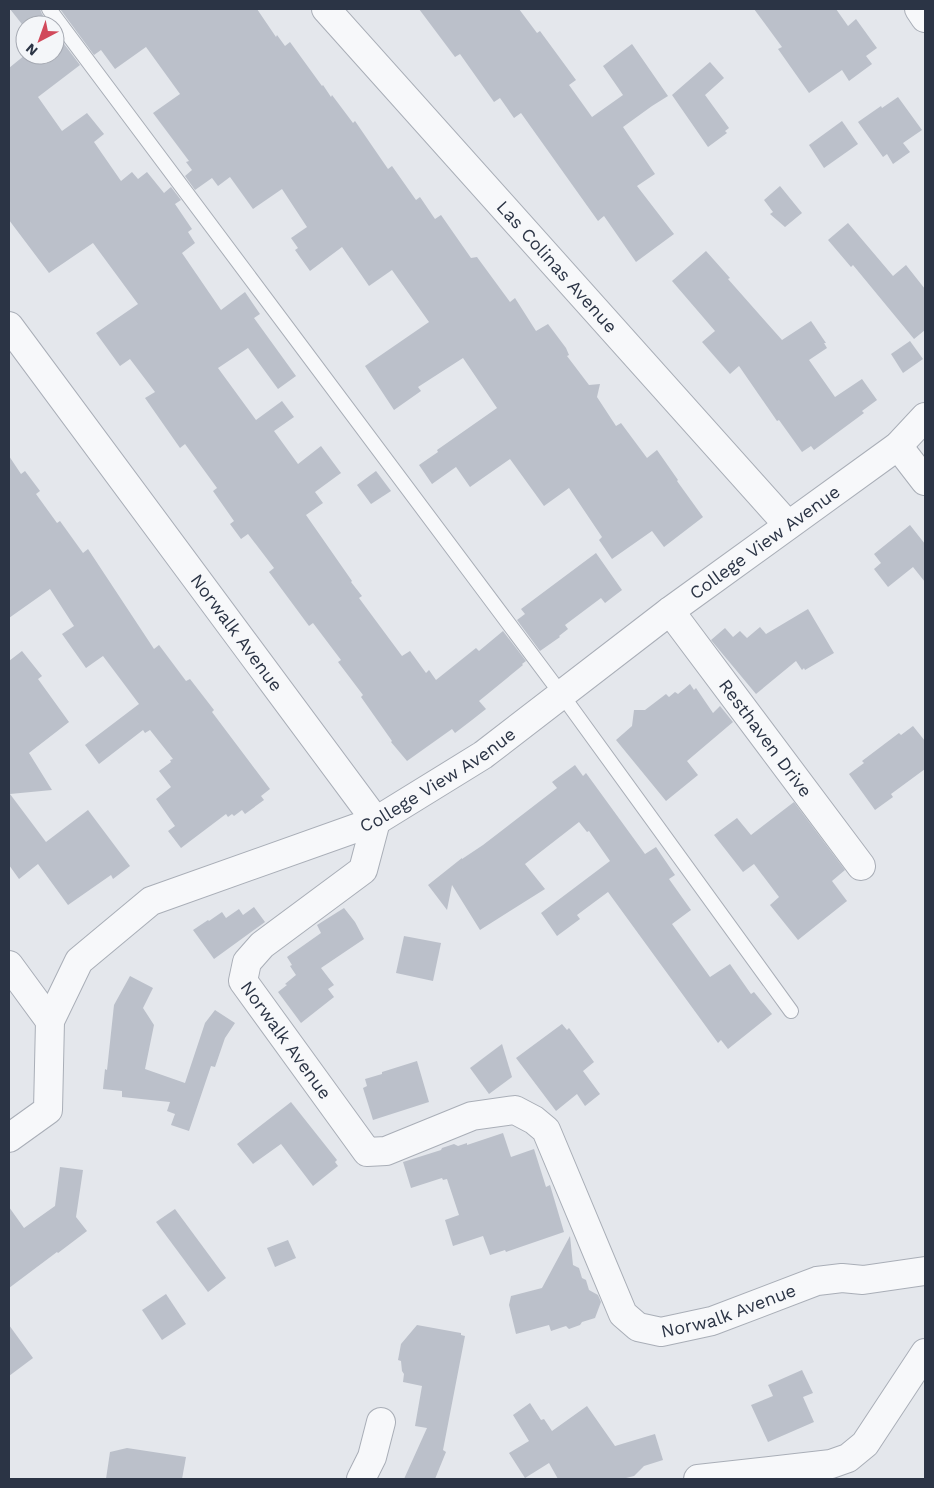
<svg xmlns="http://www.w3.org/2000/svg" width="934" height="1488" viewBox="0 0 934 1488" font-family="'Work Sans',sans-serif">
	<rect width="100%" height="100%" fill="#e4e7ec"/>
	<g fill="#bbc0ca">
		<path d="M10,9H40L42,14L50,25H25V28Z"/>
		<path d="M60,9H257L276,37L277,35L285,46L290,42L322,86L323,85L331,97L332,95L353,123L355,121L388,169L392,166L416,200L420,197L435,219L441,215L471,258L477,257L510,302L515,298L536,331L548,324L566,348L569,355L567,356L589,385L600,384L597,397L616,426L621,423L647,458L657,450L678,480L677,481L703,517L664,547L652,531L612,559L599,540L602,537L569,488L544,506L510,459L470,487L456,467L432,484L419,465L438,452L437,450L497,408L463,358L418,387L421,391L394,410L365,366L429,322L392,270L369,286L342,247L310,271L295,250L298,248L291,238L307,227L282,189L253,209L230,177L218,186L212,178L195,190L185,176L192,170L186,162L189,161L153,113L180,94L146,47L115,69L101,50L94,55Z"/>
		<path d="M419,9H519L537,33L540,31L576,80L569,85L592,117L623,95L603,66L632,44L668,96L652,106L623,127L655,174L637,186L674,234L636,262L604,216L598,221L521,113L514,118L500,98L494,102L460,54L455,57Z"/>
		<path d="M754,9H836L848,26L856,19L877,48L866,56L872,64L849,81L842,70L809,93L778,49L782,47Z"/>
		<path d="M55,32L80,65L38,97L62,131L87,113L104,134L94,142L121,181L132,172L138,179L147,172L164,193L171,187L181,200L175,204L192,229L188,232L195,243L182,253L221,310L245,292L260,314L254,318L296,376L278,389L248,348L218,368L256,420L282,401L294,417L274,431L298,464L321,446L341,473L315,492L323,503L306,515L352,581L351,582L362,596L359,598L402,656L410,651L426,673L429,670L436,680L476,648L479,651L503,631L526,661L522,664L523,665L479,701L486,709L472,720L455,733L452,729L407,761L391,742L392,741L361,697L363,695L338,662L341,660L313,623L309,626L269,572L274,568L248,534L241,539L230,524L234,521L213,491L217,488L185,444L180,448L145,398L155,392L130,359L120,366L96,333L138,304L93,243L49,273L9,220V68L25,55H55Z"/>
		<path d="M710,62L724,78L705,95L729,128L725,131L727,133L708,147L672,95Z"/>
		<path d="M898,97L922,130L903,143L910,152L893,164L887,154L883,157L858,122L881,106L882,108Z"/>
		<path d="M842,121L858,144L824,168L809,145Z"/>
		<path d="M780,186L802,213L785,227L770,214L773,212L764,200Z"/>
		<path d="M848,223L893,276L906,265L925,289V330L914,339L853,265L851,267L828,240Z"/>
		<path d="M706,251L730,278L728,279L782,340L811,321L826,343H824L827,348L809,360L835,397L862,379L877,400L862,411L864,413L814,450L811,446L802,452L779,420L777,421L739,366L730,374L702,342L715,331L672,281Z"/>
		<path d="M910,341L923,359L903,373L891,354Z"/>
		<path d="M9,456L21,474L25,471L40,491L36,494L57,523L60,521L83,553L88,549L154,649L159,645L186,681L190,679L214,710L212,712L270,789L261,796L264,800L245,814L242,810L234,816L232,814L228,817L226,814L181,848L168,831L175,826L156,799L171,787L159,771L171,762L170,760L173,759L150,730L145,733L143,730L99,764L85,745L139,704L103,656L86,668L62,634L74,626L50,589L9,618Z"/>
		<path d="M376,471L391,491L371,504L357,485Z"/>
		<path d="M910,525L925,544V582L913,567L888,587L874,569L881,563L874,554Z"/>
		<path d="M596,553L622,590L605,603L601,598L565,625L568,629L559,636L560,637L540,651L517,620L525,614L521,609Z"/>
		<path d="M808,609L834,653L805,670L804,668L802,670L796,661L756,694L711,640L725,628L733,637L740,631L747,638L760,627L766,634Z"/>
		<path d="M22,651L42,676L38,679L69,722L29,753L52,790L10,794L46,842L88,810L130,866L113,879L111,875L68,905L38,864L19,879L9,865V661Z"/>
		<path d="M690,684L694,690L696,688L713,713L720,706L733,722L687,761L698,775L666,801L616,740L632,726L634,710H645L666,694L669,697L675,692L678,694Z"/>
		<path d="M913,726L925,741V769L891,794L893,797L875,810L849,774L864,763L862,761L899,733L901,735Z"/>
		<path d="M575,765L583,776L586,773L645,854L656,847L675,875L669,879L691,910L672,924L710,977L730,964L751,994L754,992L772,1014L728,1049L721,1040L718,1043L608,892L577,915L580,919L557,936L541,913L610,861L589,831L587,832L579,822L525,864L545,889L480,930L452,885L447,910L428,885L462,858V859L483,845L557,788L552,782Z"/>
		<path d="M794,802L845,870L832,881L847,901L798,940L770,905L779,897L754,864L743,872L714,835L737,818L751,835Z"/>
		<path d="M254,907L265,922L214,959L193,930L208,920L209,921L222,912L226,918L239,909L243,915Z"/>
		<path d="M344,908L355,922L364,939L321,968L334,985L328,989L334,997L301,1023L278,992L287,985L285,984L296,975L290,966L292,965L287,957L321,933L317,925Z"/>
		<path d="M404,936L441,943L433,981L396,973Z"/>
		<path d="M130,976L153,988L143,1008L154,1025L145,1069L185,1083L205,1023L215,1010L235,1023L225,1038L215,1067L211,1066L189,1131L171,1125L175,1114L167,1111L170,1102L122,1097V1091L103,1089L105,1069L107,1070L114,1005Z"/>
		<path d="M562,1024L567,1030L569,1028L594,1062L583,1071L600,1094L585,1106L577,1094L556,1111L516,1058Z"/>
		<path d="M502,1044L512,1077L489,1094L470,1068Z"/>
		<path d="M417,1061L429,1102L373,1120L363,1088L367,1086L365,1079L382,1074V1072Z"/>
		<path d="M291,1102L337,1160L335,1162L338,1166L313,1186L281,1144L253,1164L237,1144Z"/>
		<path d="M503,1133L511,1157L534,1149L546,1187L550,1185L564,1232L506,1252L505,1250L490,1255L483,1236L453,1246L445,1220L459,1215L447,1179L443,1180L442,1178L411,1188L403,1162L441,1150L442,1148L454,1144L458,1146L467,1143V1145Z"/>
		<path d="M60,1167L83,1170L76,1217L87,1231L58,1253L57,1252L9,1288V1207L24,1228L55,1206Z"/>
		<path d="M175,1209L226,1278L208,1292L156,1222Z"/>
		<path d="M570,1236L573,1265L579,1268L582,1278L586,1280L589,1290L598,1295L601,1302L595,1318L582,1322L580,1325L569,1329L566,1326L551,1331L549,1325L516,1334L509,1305L511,1296L542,1288Z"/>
		<path d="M288,1240L296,1258L275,1267L267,1248Z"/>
		<path d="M166,1294L186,1324L162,1340L142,1310Z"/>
		<path d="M9,1325L33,1358L9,1376Z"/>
		<path d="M417,1325L461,1333V1335L465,1336L443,1450L446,1452L435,1479H404L427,1428L415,1426L422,1386L403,1382L404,1374L402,1371L401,1361L398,1360L401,1344Z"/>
		<path d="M802,1370L813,1393L803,1397L814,1422L768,1442L751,1405L773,1396L768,1385Z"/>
		<path d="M530,1403L541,1420L544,1419L552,1431L587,1406L615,1446L655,1434L663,1460L644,1466L634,1476L622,1479H558L549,1463L525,1478L509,1453L529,1441L513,1415Z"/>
		<path d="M127,1448L186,1457L182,1479H106L110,1452Z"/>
	</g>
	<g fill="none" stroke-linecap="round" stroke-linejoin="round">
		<defs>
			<path id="lane" d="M49,9L562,695L791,1011"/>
			<g id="street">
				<path id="s1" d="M326,9L788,525"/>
				<path d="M919,9L925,18"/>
				<path id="s2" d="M9,326L376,821L363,870L262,945L247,962L243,981L367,1152L386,1151L472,1116L515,1110L534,1120L546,1130L623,1314L638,1327L661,1332L712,1321L817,1281L842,1278L863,1280L925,1271"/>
				<path d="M898,446L925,481"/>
				<path id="s3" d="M670,611L861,866"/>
				<path d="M9,965L50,1021"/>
				<path id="s4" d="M9,1138L48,1110L50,1021L79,961L151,901L376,821L483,755L670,611L898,446L925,417"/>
				<path d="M361,1479L372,1457L381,1422"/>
				<path d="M698,1479L831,1464L848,1458L865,1444L925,1353"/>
			</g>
		</defs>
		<use href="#lane" stroke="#a9aeb7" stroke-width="16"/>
		<use href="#street" stroke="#a9aeb7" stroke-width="30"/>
		<use href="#lane" stroke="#f7f8fa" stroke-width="14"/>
		<use href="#street" stroke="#f7f8fa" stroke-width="28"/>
	</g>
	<g text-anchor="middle" stroke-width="5" stroke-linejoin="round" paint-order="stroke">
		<g font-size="18" fill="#2b3445" stroke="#f4f6f9">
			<text dy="6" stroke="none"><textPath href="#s1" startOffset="346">Las Colinas Avenue</textPath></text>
			<text dy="6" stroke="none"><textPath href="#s4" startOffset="1015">College View Avenue</textPath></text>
			<text dy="6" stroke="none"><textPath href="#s2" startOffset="382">Norwalk Avenue</textPath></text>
			<text dy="6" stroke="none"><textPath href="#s3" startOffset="159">Resthaven Drive</textPath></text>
			<text dy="6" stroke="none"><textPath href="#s4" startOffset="610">College View Avenue</textPath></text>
			<text dy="6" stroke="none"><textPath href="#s2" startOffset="908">Norwalk Avenue</textPath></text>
			<text dy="6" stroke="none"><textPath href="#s2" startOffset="1552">Norwalk Avenue</textPath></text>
		</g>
	</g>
	<rect width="934" height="1488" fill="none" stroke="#2b3445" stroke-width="20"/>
	<g transform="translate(40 40) rotate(221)"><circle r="24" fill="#f4f6f9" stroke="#a4a8b1"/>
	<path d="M0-4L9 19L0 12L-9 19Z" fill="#d1495b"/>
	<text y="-8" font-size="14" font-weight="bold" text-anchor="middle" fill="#2b3445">N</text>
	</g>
</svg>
